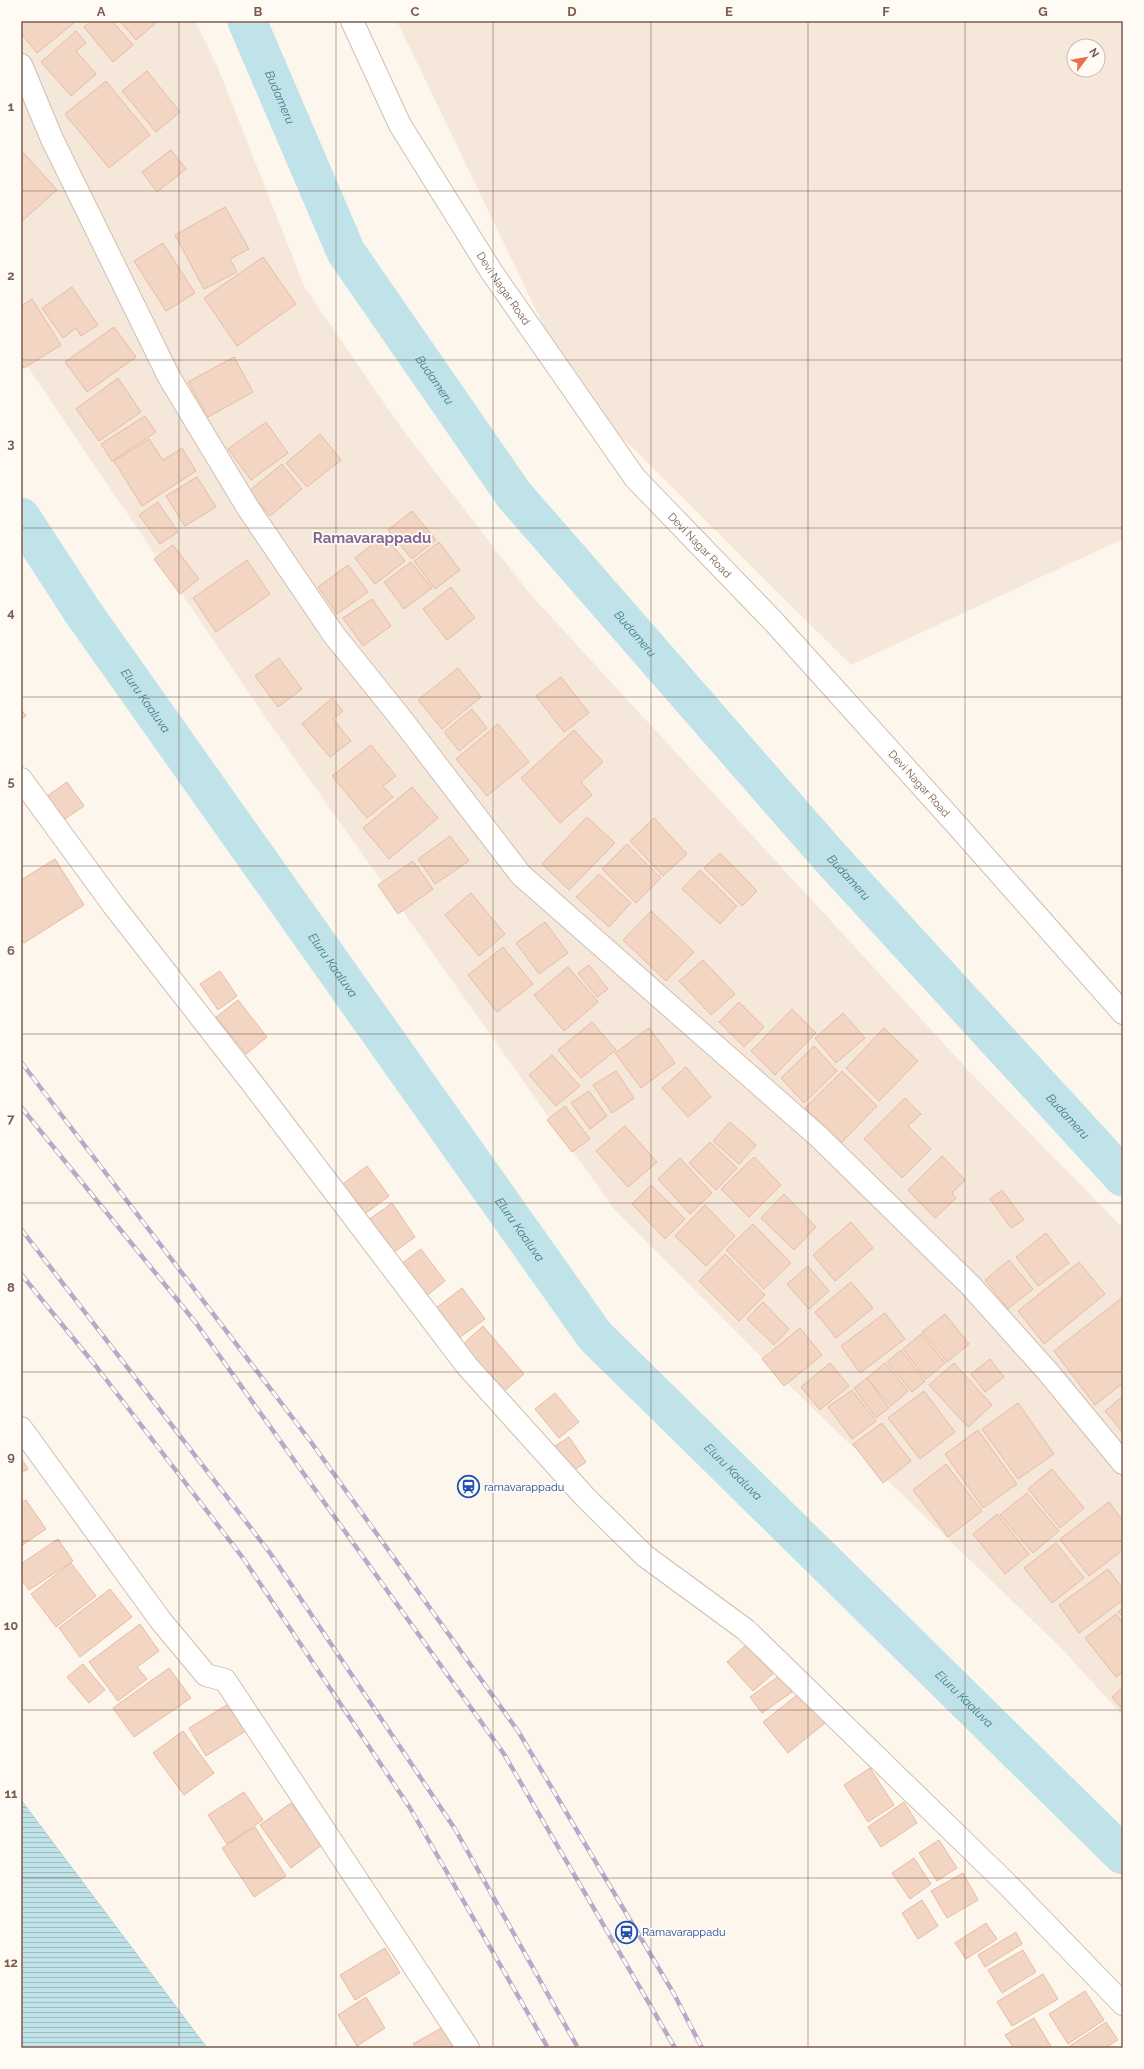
<svg xmlns="http://www.w3.org/2000/svg" width="1144" height="2069" viewBox="0 0 1144 2069" font-family="Raleway,sans-serif">
	<defs>
		<pattern id="water-rules" width="6" height="5" patternUnits="userSpaceOnUse"><rect width="6" height="5" fill="#bfe3e8"/><path d="M0 2.5h6" fill="none" stroke="#a0bbbe"/></pattern>
	</defs>
	<rect width="100%" height="100%" fill="#fdf6ec"/>
	<g fill="#f5e8da" fill-rule="evenodd">
		<path d="M21,21H195L218,68L305,288L402,429L530,594L969,1071L1123,1228V1716L1062,1649L795,1391L614,1209L268,721L21,357Z"/>
		<path d="M397,21H1123V539L851,665L575,391ZM1074,46H1098V70H1074Z"/>
	</g>
	<path fill="url(#water-rules)" stroke="#a5d3da" d="M21,1800L207,2048H21Z"/>
	<g fill="none" stroke-linecap="round" stroke-linejoin="round">
		<g stroke="#bfe3e8" stroke-width="39">
			<path id="s1" d="M247,21L346,252L514,495L828,855L1123,1177"/>
			<path id="s2" d="M21,517L82,611L595,1336L1123,1855"/>
		</g>
	</g>
	<g fill="#f3d5c3" stroke="#e6bba3">
		<path d="M21,21H72L74,23L37,53L21,33Z"/>
		<path d="M91,21H112L133,45L113,62L84,27Z"/>
		<path d="M120,21H158L136,40Z"/>
		<path d="M76,31L86,43L76,51L96,74L71,96L41,62Z"/>
		<path d="M147,71L180,112L156,132L122,91Z"/>
		<path d="M106,81L150,135L109,168L65,114Z"/>
		<path d="M21,150L57,190L21,222Z"/>
		<path d="M171,150L186,169L157,192L142,172Z"/>
		<path d="M225,207L249,249L230,259L237,272L204,289L175,235Z"/>
		<path d="M163,243L195,293L166,311L134,261Z"/>
		<path d="M263,257L296,304L237,346L204,298Z"/>
		<path d="M72,287L98,325L81,336L76,328L63,338L42,308Z"/>
		<path d="M32,299L61,345L24,368L21,363V306Z"/>
		<path d="M114,327L136,357L87,392L65,362Z"/>
		<path d="M234,357L253,392L208,417L188,382Z"/>
		<path d="M118,378L141,412L99,441L76,409Z"/>
		<path d="M145,416L156,432L112,461L101,444Z"/>
		<path d="M266,422L288,453L251,480L228,449Z"/>
		<path d="M320,434L341,460L307,487L286,463Z"/>
		<path d="M149,439L163,460L182,448L196,471L142,506L114,461Z"/>
		<path d="M282,464L302,489L270,516L249,491Z"/>
		<path d="M197,477L216,507L185,526L166,496Z"/>
		<path d="M158,502L178,532L160,544L139,515Z"/>
		<path d="M412,511L436,540L412,559L388,530Z"/>
		<path d="M384,535L405,561L375,584L355,558Z"/>
		<path d="M439,542L460,570L435,589L414,561Z"/>
		<path d="M173,545L199,579L180,594L154,559Z"/>
		<path d="M247,560L270,594L216,632L193,598Z"/>
		<path d="M411,562L432,588L404,609L384,582Z"/>
		<path d="M348,565L368,592L337,614L318,587Z"/>
		<path d="M451,587L475,618L447,640L423,609Z"/>
		<path d="M372,599L391,626L363,646L343,618Z"/>
		<path d="M279,658L302,689L278,707L255,676Z"/>
		<path d="M458,668L481,697L442,729L418,700Z"/>
		<path d="M561,677L589,713L564,732L536,696Z"/>
		<path d="M332,698L343,711L333,719L351,741L330,757L302,724Z"/>
		<path d="M21,709L26,716L21,719Z"/>
		<path d="M472,709L487,728L459,751L444,732Z"/>
		<path d="M498,724L529,762L487,796L456,759Z"/>
		<path d="M574,730L603,762L581,782L592,795L560,823L521,778Z"/>
		<path d="M371,745L396,776L383,786L393,797L367,818L332,776Z"/>
		<path d="M67,782L84,806L62,821L46,797Z"/>
		<path d="M412,787L438,818L389,859L363,828Z"/>
		<path d="M587,817L615,843L569,890L542,864Z"/>
		<path d="M654,818L687,854L663,876L630,841Z"/>
		<path d="M450,836L469,861L435,884L418,859Z"/>
		<path d="M627,844L661,878L636,903L602,869Z"/>
		<path d="M720,853L757,891L742,906L704,868Z"/>
		<path d="M55,859L84,905L24,943L21,939V880Z"/>
		<path d="M413,861L433,889L398,914L378,885Z"/>
		<path d="M700,870L737,906L720,924L682,889Z"/>
		<path d="M599,874L631,903L609,927L576,897Z"/>
		<path d="M471,893L505,934L479,956L445,915Z"/>
		<path d="M651,911L694,952L666,981L623,940Z"/>
		<path d="M545,922L568,953L539,974L516,943Z"/>
		<path d="M503,947L533,984L497,1012L468,975Z"/>
		<path d="M703,960L735,994L711,1015L679,981Z"/>
		<path d="M589,965L608,989L597,997L578,973Z"/>
		<path d="M568,967L598,1002L564,1031L534,995Z"/>
		<path d="M220,971L237,996L218,1010L200,984Z"/>
		<path d="M238,1000L267,1037L246,1054L216,1017Z"/>
		<path d="M739,1002L764,1027L744,1047L719,1022Z"/>
		<path d="M792,1009L816,1033L775,1075L751,1051Z"/>
		<path d="M843,1013L865,1038L836,1063L815,1038Z"/>
		<path d="M592,1022L616,1050L581,1078L558,1050Z"/>
		<path d="M649,1028L675,1063L641,1088L615,1053Z"/>
		<path d="M884,1028L918,1061L879,1101L846,1068Z"/>
		<path d="M814,1046L837,1071L804,1103L781,1078Z"/>
		<path d="M552,1055L580,1086L556,1106L529,1075Z"/>
		<path d="M686,1067L711,1097L688,1117L662,1088Z"/>
		<path d="M616,1071L634,1098L612,1113L593,1085Z"/>
		<path d="M842,1071L877,1106L841,1143L805,1108Z"/>
		<path d="M589,1091L607,1116L590,1129L571,1103Z"/>
		<path d="M905,1098L921,1114L908,1126L931,1149L902,1178L864,1139Z"/>
		<path d="M565,1106L590,1139L572,1152L547,1120Z"/>
		<path d="M730,1122L756,1145L739,1164L713,1141Z"/>
		<path d="M625,1126L657,1162L628,1187L596,1151Z"/>
		<path d="M710,1142L737,1168L716,1190L689,1163Z"/>
		<path d="M942,1156L965,1180L952,1193L956,1198L935,1218L908,1190Z"/>
		<path d="M754,1157L781,1185L749,1217L721,1189Z"/>
		<path d="M680,1158L712,1193L690,1214L658,1179Z"/>
		<path d="M367,1166L389,1196L362,1216L340,1186Z"/>
		<path d="M651,1185L685,1219L665,1239L632,1204Z"/>
		<path d="M1002,1190L1024,1220L1011,1228L990,1199Z"/>
		<path d="M784,1194L816,1227L794,1250L761,1218Z"/>
		<path d="M392,1203L415,1237L390,1255L367,1221Z"/>
		<path d="M705,1205L735,1236L706,1266L675,1236Z"/>
		<path d="M851,1222L873,1248L835,1281L813,1255Z"/>
		<path d="M753,1224L791,1263L764,1289L726,1250Z"/>
		<path d="M1046,1233L1069,1263L1038,1286L1016,1257Z"/>
		<path d="M421,1249L445,1281L425,1297L401,1264Z"/>
		<path d="M725,1254L765,1295L739,1321L699,1281Z"/>
		<path d="M1009,1260L1033,1289L1008,1309L985,1280Z"/>
		<path d="M1079,1262L1105,1294L1044,1344L1018,1311Z"/>
		<path d="M808,1266L829,1291L809,1309L787,1284Z"/>
		<path d="M851,1282L873,1308L836,1338L815,1312Z"/>
		<path d="M462,1288L485,1319L455,1341L432,1311Z"/>
		<path d="M1123,1297V1383L1095,1405L1054,1351Z"/>
		<path d="M763,1302L789,1329L774,1345L747,1319Z"/>
		<path d="M885,1313L905,1339L860,1373L841,1346Z"/>
		<path d="M945,1314L969,1344L947,1362L922,1332Z"/>
		<path d="M483,1326L524,1374L502,1393L461,1346Z"/>
		<path d="M800,1328L822,1355L784,1386L762,1359Z"/>
		<path d="M921,1334L945,1363L926,1379L903,1349Z"/>
		<path d="M901,1350L925,1381L912,1392L887,1362Z"/>
		<path d="M990,1359L1004,1377L985,1392L971,1374Z"/>
		<path d="M830,1363L849,1386L820,1410L801,1387Z"/>
		<path d="M885,1363L908,1391L891,1406L867,1378Z"/>
		<path d="M954,1363L992,1405L968,1427L929,1385Z"/>
		<path d="M867,1378L889,1408L876,1418L854,1388Z"/>
		<path d="M852,1390L876,1421L852,1439L828,1407Z"/>
		<path d="M924,1391L955,1432L920,1459L888,1418Z"/>
		<path d="M555,1393L579,1422L559,1438L535,1409Z"/>
		<path d="M1123,1396V1433L1105,1411Z"/>
		<path d="M1018,1403L1054,1454L1018,1479L982,1429Z"/>
		<path d="M882,1423L911,1461L883,1483L853,1444Z"/>
		<path d="M978,1430L1017,1484L983,1508L945,1454Z"/>
		<path d="M569,1437L586,1462L573,1471L555,1446Z"/>
		<path d="M21,1458L28,1469L21,1473Z"/>
		<path d="M946,1464L982,1511L948,1537L913,1490Z"/>
		<path d="M1052,1469L1084,1508L1060,1528L1028,1489Z"/>
		<path d="M1027,1493L1059,1531L1033,1553L1000,1515Z"/>
		<path d="M26,1500L46,1529L21,1546V1503Z"/>
		<path d="M1109,1502L1123,1521V1550L1089,1576L1060,1539Z"/>
		<path d="M997,1514L1029,1554L1005,1574L973,1534Z"/>
		<path d="M58,1539L73,1561L29,1590L21,1579V1564Z"/>
		<path d="M1056,1543L1084,1578L1052,1603L1024,1568Z"/>
		<path d="M71,1563L96,1596L56,1627L31,1594Z"/>
		<path d="M1108,1569L1123,1589V1600L1079,1633L1059,1605Z"/>
		<path d="M110,1589L132,1617L80,1657L59,1628Z"/>
		<path d="M1123,1608V1617L1118,1612Z"/>
		<path d="M1116,1614L1123,1623V1672L1116,1677L1085,1638Z"/>
		<path d="M140,1624L159,1651L137,1667L147,1679L118,1701L89,1662Z"/>
		<path d="M746,1645L773,1674L753,1691L727,1662Z"/>
		<path d="M83,1664L105,1690L89,1703L67,1677Z"/>
		<path d="M169,1668L191,1698L134,1737L113,1708Z"/>
		<path d="M780,1675L792,1692L762,1713L750,1697Z"/>
		<path d="M1123,1687V1710L1112,1697Z"/>
		<path d="M801,1692L825,1723L788,1753L763,1722Z"/>
		<path d="M230,1703L247,1730L206,1756L189,1728Z"/>
		<path d="M183,1731L214,1773L184,1795L153,1753Z"/>
		<path d="M870,1768L894,1805L868,1822L844,1785Z"/>
		<path d="M244,1792L263,1820L227,1844L208,1815Z"/>
		<path d="M904,1802L917,1823L881,1847L868,1827Z"/>
		<path d="M291,1803L322,1845L291,1868L260,1825Z"/>
		<path d="M255,1827L286,1876L254,1897L222,1848Z"/>
		<path d="M939,1840L957,1868L937,1881L919,1853Z"/>
		<path d="M914,1858L931,1884L910,1899L892,1873Z"/>
		<path d="M963,1873L978,1900L947,1918L931,1891Z"/>
		<path d="M922,1900L938,1926L918,1939L902,1913Z"/>
		<path d="M986,1923L997,1939L966,1959L955,1943Z"/>
		<path d="M1016,1932L1022,1944L985,1967L978,1955Z"/>
		<path d="M385,1948L400,1973L355,2000L340,1975Z"/>
		<path d="M1023,1950L1036,1972L1002,1993L988,1970Z"/>
		<path d="M1043,1974L1058,1999L1012,2026L997,2002Z"/>
		<path d="M1085,1991L1104,2020L1068,2044L1049,2014Z"/>
		<path d="M366,1997L385,2028L357,2046L338,2015Z"/>
		<path d="M1034,2018L1052,2048H1014L1005,2035Z"/>
		<path d="M1106,2022L1118,2040L1105,2048H1067Z"/>
		<path d="M443,2027L454,2047L416,2048L413,2044Z"/>
	</g>
	<g fill="none" stroke-linecap="round" stroke-linejoin="round">
		<defs>
			<g id="street">
				<path id="s3" d="M352,21L400,125L491,271L635,478L774,622L955,823L1123,1013"/>
				<path d="M21,65L52,139L169,377L248,508L334,635L399,716L521,875L819,1137L971,1286L1048,1372L1123,1463"/>
				<path d="M21,779L114,906L252,1083L467,1366L585,1497L645,1556L746,1630L1006,1883L1123,2004"/>
				<path d="M21,1428L161,1621L206,1675L225,1680L468,2048"/>
			</g>
		</defs>
		<use href="#street" stroke="#d1beb0" stroke-width="24"/>
		<use href="#street" stroke="#fff" stroke-width="22"/>
		<defs>
			<g id="rail">
				<path d="M21,1062L311,1442L518,1731L674,1994L702,2048"/>
				<path d="M21,1107L196,1323L504,1754L675,2048"/>
				<path d="M21,1229L270,1553L455,1829L578,2048"/>
				<path d="M21,1274L95,1365L243,1558L410,1808L548,2048"/>
			</g>
		</defs>
		<use href="#rail" stroke="#b9a8c9" stroke-width="4.5"/>
		<use href="#rail" stroke="#fffaf3" stroke-width="3" stroke-dasharray="9" stroke-linecap="butt"/>
	</g>
	<path fill="none" stroke="#7a5c4d" stroke-width="1" stroke-opacity="0.55" d="M179,21V2048M336,21V2048M493,21V2048M651,21V2048M808,21V2048M965,21V2048M21,191H1123M21,360H1123M21,528H1123M21,697H1123M21,866H1123M21,1034H1123M21,1203H1123M21,1372H1123M21,1541H1123M21,1710H1123M21,1878H1123"/>
	<defs>
		<symbol id="station-ring" viewBox="-11 -11 22 22"><circle r="9.5" fill="#fffaf3" stroke="#1a4fb4" stroke-width="1.5"/><path d="M-3-6H3Q5-6 5-4V2Q5 4 3 4L4.5 6H3L1.5 4h-3L-3 6H-4.5L-3 4Q-5 4-5 2V-4Q-5-6-3-6ZM-3.5-4v3h7v-3ZM-3.5 1v1.5H-2V1ZM2 1v1.5H3.5V1Z" fill="#1a4fb4"/></symbol>
	</defs>
	<g fill-rule="evenodd">
		<use href="#station-ring" x="456" y="1474" width="25" height="25"/>
		<use href="#station-ring" x="614" y="1920" width="25" height="25"/>
	</g>
	<g text-anchor="middle" stroke-width="3.5" stroke-linejoin="round" paint-order="stroke">
		<g font-size="11" fill="#7a5c4d" stroke="#fffaf3">
			<text dy="4" stroke="none"><textPath href="#s3" startOffset="308">Devi Nagar Road</textPath></text>
			<text dy="4" stroke="none"><textPath href="#s3" startOffset="632">Devi Nagar Road</textPath></text>
			<text dy="4" stroke="none"><textPath href="#s3" startOffset="956">Devi Nagar Road</textPath></text>
		</g>
		<g font-size="11" fill="#164399" stroke="#fffaf3" text-anchor="start">
			<text x="484" y="1491">ramavarappadu</text>
			<text x="642" y="1936">Ramavarappadu</text>
		</g>
		<g font-size="12" font-style="italic" fill="#437c86" stroke="#fffaf3">
			<text dy="4" stroke="none"><textPath href="#s1" startOffset="83">Budameru</textPath></text>
			<text dy="4" stroke="none"><textPath href="#s1" startOffset="407">Budameru</textPath></text>
			<text dy="4" stroke="none"><textPath href="#s1" startOffset="731">Budameru</textPath></text>
			<text dy="4" stroke="none"><textPath href="#s2" startOffset="222">Eluru Kaaluva</textPath></text>
			<text dy="4" stroke="none"><textPath href="#s1" startOffset="1055">Budameru</textPath></text>
			<text dy="4" stroke="none"><textPath href="#s2" startOffset="546">Eluru Kaaluva</textPath></text>
			<text dy="4" stroke="none"><textPath href="#s1" startOffset="1379">Budameru</textPath></text>
			<text dy="4" stroke="none"><textPath href="#s2" startOffset="870">Eluru Kaaluva</textPath></text>
			<text dy="4" stroke="none"><textPath href="#s2" startOffset="1194">Eluru Kaaluva</textPath></text>
			<text dy="4" stroke="none"><textPath href="#s2" startOffset="1518">Eluru Kaaluva</textPath></text>
		</g>
		<g font-size="15" font-weight="bold" fill="#846695" stroke="#fffaf3">
			<text x="372" y="543">Ramavarappadu</text>
		</g>
	</g>
	<rect width="1144" height="2069" fill="none" stroke="#fffaf3" stroke-width="44"/>
	<g transform="translate(1086 58) rotate(58)"><circle r="19" fill="#fffaf3" stroke="#cabbb1"/>
	<path d="M0-3L7 15L0 10L-7 15Z" fill="#e76f51"/>
	<text y="-6" font-size="11" font-weight="bold" text-anchor="middle" fill="#7a5c4d">N</text>
	</g>
	<rect x="22" y="22" width="1100" height="2025" fill="none" stroke="#7a5c4d" stroke-width="1.5"/>
	<g font-size="13" text-anchor="middle" font-weight="bold" fill="#7a5c4d">
		<text x="101" y="16">A</text>
		<text x="258" y="16">B</text>
		<text x="415" y="16">C</text>
		<text x="572" y="16">D</text>
		<text x="729" y="16">E</text>
		<text x="886" y="16">F</text>
		<text x="1043" y="16">G</text>
		<text x="11" y="111">1</text>
		<text x="11" y="280">2</text>
		<text x="11" y="448">3</text>
		<text x="11" y="617">4</text>
		<text x="11" y="786">5</text>
		<text x="11" y="955">6</text>
		<text x="11" y="1123">7</text>
		<text x="11" y="1292">8</text>
		<text x="11" y="1461">9</text>
		<text x="11" y="1630">10</text>
		<text x="11" y="1798">11</text>
		<text x="11" y="1967">12</text>
	</g>
</svg>
